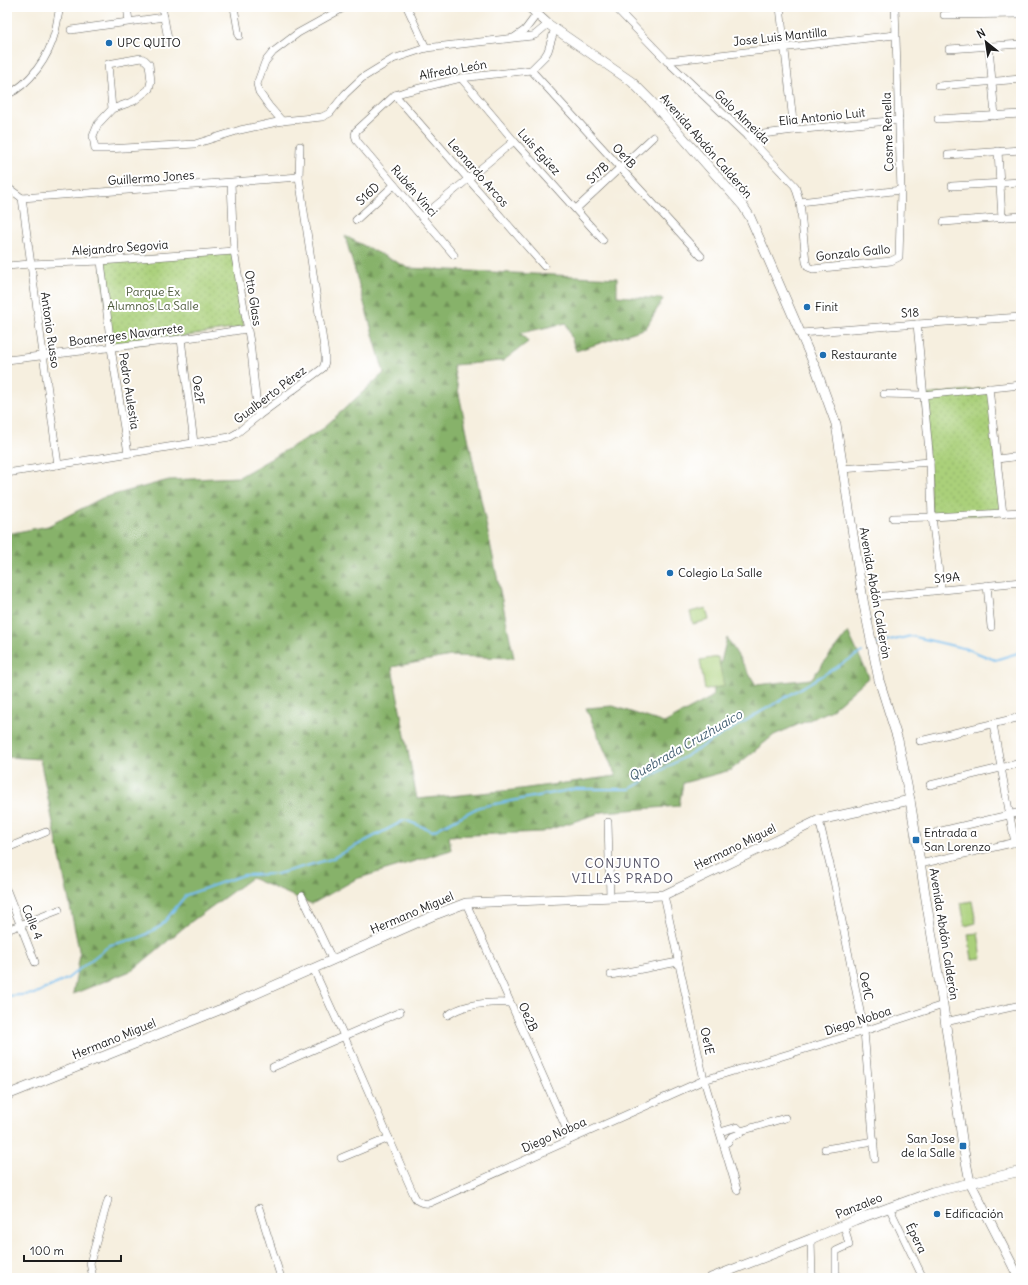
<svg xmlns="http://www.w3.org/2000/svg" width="1028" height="1285" viewBox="0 0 1028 1285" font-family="Delius,sans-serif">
	<defs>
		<pattern id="green-dots" width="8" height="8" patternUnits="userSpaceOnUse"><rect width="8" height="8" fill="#aad07a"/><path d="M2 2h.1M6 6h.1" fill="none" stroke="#92b269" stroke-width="1.8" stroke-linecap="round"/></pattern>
		<pattern id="forest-firs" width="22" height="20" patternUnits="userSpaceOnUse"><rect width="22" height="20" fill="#87b26a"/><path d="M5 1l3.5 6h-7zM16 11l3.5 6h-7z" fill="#6e9056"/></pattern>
	</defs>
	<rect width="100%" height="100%" fill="#fff"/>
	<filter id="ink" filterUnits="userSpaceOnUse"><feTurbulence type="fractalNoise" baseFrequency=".025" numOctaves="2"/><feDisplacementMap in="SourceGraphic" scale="8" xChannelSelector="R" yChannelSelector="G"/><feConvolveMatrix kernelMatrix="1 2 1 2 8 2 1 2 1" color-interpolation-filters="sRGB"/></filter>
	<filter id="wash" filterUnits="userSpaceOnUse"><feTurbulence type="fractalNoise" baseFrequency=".012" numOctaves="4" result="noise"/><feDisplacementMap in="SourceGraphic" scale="16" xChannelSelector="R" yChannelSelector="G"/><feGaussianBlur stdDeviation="0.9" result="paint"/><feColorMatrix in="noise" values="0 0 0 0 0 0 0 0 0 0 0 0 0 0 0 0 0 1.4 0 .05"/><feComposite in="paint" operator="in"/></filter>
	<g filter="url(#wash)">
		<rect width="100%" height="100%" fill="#f6efdf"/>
		<g fill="url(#green-dots)" stroke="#63764b">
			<path d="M234,251L244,327L111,348L101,261Z"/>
			<path d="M989,388L1003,514L932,517L923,395Z"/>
		</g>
		<path fill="url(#forest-firs)" stroke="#526743" d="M345,236L408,268L617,278V296L663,299L646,328L576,351L566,323L521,333L528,342L503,361L453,365L514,658L451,656L392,667L417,799L513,790L616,776L586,708L613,706L664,723L712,697L727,638L756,685L811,679L848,632L869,677L830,711L774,735L731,770L683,783L679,806L603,812L542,832L449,836L451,850L356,879L312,904L251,878L188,924L133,970L73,994L80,955L40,759L7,757V534L48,526L102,498L169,480L239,477L321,430L384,373Z"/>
		<g fill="#aad07a" stroke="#63764b">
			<path d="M706,608L709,620L693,624L690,612Z"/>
			<path d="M718,657L724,686L705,690L700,660Z"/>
			<path d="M972,901L976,923L965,926L961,903Z"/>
			<path d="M978,933L982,958L972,959L968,934Z"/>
		</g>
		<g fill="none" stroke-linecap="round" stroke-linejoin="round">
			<g stroke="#78bff0" stroke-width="2">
				<path d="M877,644L911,636L967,649L995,660L1021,652"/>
				<path d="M7,996L34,994L67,979L110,945L139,938L161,926L186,895L243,875L277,874L331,859L405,820L433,831L479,807L575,789H630L862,652"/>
			</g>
		</g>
	</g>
	<g filter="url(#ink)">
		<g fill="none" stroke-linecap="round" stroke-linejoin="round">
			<defs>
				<g id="minor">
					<path d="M127,7L129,21"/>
					<path d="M162,7L168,39"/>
					<path d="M234,7L239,36"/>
					<path d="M407,7L426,48"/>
					<path d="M615,7L667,61L747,136L795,186L800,202L806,262L808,267L813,269L891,261L899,257L901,190L895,7"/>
					<path d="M780,7L794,130"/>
					<path d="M944,15L1021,14"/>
					<path d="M71,30L164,17"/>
					<path d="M515,37L525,30L537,14"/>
					<path d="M989,47L995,116"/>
					<path d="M949,49L1021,44"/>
					<path d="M667,61L895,35"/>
					<path d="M531,70L701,256"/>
					<path d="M461,78L514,141L603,240"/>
					<path d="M938,86L1021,79"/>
					<path d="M7,95C30,84 49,57 55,32C57,24 58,15 60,7"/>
					<path d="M395,95L544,266"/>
					<path d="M112,109L108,64L141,58L145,60L149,64L151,81L149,89L134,101L112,109L98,124L93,136L95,149H107L195,144L240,130L282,121L322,117L330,113L345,94L362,78L393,59L426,48L532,36L535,35L548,24"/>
					<path d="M938,119L1021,114"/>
					<path d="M282,121L269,106L259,92L257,84L265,62L273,52L298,33L345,7"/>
					<path d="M747,136L794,130L899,120"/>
					<path d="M998,151L1002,218"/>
					<path d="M948,155L1021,150"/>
					<path d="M231,183L234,251L250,342L258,416"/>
					<path d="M952,186L1021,182"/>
					<path d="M7,187L22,198L299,177"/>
					<path d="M22,198L58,465"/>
					<path d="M800,202L901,190"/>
					<path d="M576,209L653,137"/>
					<path d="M422,217L514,141"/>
					<path d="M356,220L394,185"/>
					<path d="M944,222L1021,216"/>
					<path d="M454,255L357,141L355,135L356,131L395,95L404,92L461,78L531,70L545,56L548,51L555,28"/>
					<path d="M101,261L111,348L128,453"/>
					<path d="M7,266L30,264L101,261L234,251"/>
					<path d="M917,324L930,462L932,517L941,589"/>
					<path d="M801,333L917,324L1021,317"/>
					<path d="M181,339L194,443"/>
					<path d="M7,360L181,339L247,329"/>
					<path d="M989,388L1003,514"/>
					<path d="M884,394L923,395L1021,385"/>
					<path d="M997,459L1021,456"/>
					<path d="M842,469L930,462"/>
					<path d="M7,473L230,437L237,433L258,416L323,368L325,362V355L299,177L300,146"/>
					<path d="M893,518L932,517L1021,512"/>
					<path d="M987,585L991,627"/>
					<path d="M875,597L1021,582"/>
					<path d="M993,724L1015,843"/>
					<path d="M920,741L1021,717"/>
					<path d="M930,785L1021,763"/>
					<path d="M819,820L834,881L864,1031L875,1159"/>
					<path d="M608,822L610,897"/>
					<path d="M937,832L1021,812"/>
					<path d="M7,848L46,832"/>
					<path d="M920,864L1021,841"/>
					<path d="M7,891L35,962"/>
					<path d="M664,895L704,1080L737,1190"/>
					<path d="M302,896L332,959"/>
					<path d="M466,903L571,1139"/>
					<path d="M7,930L59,910"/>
					<path d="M313,968L344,1036L413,1193C416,1201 420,1204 429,1203L704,1080L864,1031L943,1005"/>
					<path d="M611,975L678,962"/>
					<path d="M448,1015C465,1003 490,1002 510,1003"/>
					<path d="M945,1022L1021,1005"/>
					<path d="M273,1067L400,1012"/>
					<path d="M720,1132L737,1127L741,1131L785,1118"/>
					<path d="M723,1144L728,1142L731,1137L739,1134L741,1131"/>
					<path d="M825,1149L874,1141"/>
					<path d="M341,1158L389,1138"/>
					<path d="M889,1207L923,1278"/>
					<path d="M259,1208L281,1278"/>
					<path d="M811,1239L812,1278"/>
					<path d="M93,1278L90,1263L108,1200"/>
					<path d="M836,1278V1251L849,1245L844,1225"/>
				</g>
				<g id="tertiary">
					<path d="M529,7L548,24L632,82L651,101L743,206L750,217L816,369L836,424L863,600L879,680L898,740L910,800L943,1005L963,1146L970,1182L1019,1278"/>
					<path d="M7,1095L219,1010L437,914L466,903L664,895L819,820L910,800"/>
					<path d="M711,1278L811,1239L855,1220L932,1192L1021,1171"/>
				</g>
			</defs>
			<use href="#minor" stroke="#686660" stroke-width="8"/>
			<use href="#tertiary" stroke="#686660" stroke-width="10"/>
			<use href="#minor" stroke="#fff" stroke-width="7"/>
			<use href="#tertiary" stroke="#fff" stroke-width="9"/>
		</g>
	</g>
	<g fill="#1f6fb2" stroke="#fff" stroke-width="1.5">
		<circle cx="109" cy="43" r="4"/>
		<circle cx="807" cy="307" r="4"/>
		<circle cx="823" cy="355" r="4"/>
		<circle cx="670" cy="573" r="4"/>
		<rect x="912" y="836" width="8" height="8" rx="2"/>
		<rect x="959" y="1142" width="8" height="8" rx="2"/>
		<circle cx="937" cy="1214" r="4"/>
	</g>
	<g text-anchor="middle" stroke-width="4" stroke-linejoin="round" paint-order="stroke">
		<g font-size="12" fill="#1c1c1c" stroke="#fff">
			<text transform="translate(780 37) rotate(-6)" y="4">Jose Luis Mantilla</text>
			<text transform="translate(453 70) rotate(-10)" y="4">Alfredo León</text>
			<text transform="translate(742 117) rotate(44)" y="4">Galo Almeida</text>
			<text transform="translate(822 117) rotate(-6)" y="4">Elia Antonio Luit</text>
			<text transform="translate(888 132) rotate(-92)" y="4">Cosme Renella</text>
			<text transform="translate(706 146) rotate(49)" y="4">Avenida Abdón Calderón</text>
			<text transform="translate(539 152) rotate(48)" y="4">Luis Egüez</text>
			<text transform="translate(624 156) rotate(48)" y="4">Oe1B</text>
			<text transform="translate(478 173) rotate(49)" y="4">Leonardo Arcos</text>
			<text transform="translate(598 173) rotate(-43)" y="4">S17B</text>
			<text transform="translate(151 178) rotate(-4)" y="4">Guillermo Jones</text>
			<text transform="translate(414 191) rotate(49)" y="4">Rubén Vinci</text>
			<text transform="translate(368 194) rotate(-43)" y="4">S16D</text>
			<text transform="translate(120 248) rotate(-4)" y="4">Alejandro Segovia</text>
			<text transform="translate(853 253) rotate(-6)" y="4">Gonzalo Gallo</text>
			<text transform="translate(253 298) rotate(81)" y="4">Otto Glass</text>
			<text transform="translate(910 313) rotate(-4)" y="4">S18</text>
			<text transform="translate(50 330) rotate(82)" y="4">Antonio Russo</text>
			<text transform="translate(126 335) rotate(-7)" y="4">Boanerges Navarrete</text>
			<text transform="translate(198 390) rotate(83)" y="4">Oe2F</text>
			<text transform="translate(129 391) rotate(81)" y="4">Pedro Aulestia</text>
			<text transform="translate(270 395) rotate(-37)" y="4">Gualberto Pérez</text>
			<text transform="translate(947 578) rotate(-6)" y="4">S19A</text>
			<text transform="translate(875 593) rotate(80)" y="4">Avenida Abdón Calderón</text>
			<text transform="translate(735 847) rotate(-26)" y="4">Hermano Miguel</text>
			<text transform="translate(412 913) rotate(-23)" y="4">Hermano Miguel</text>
			<text transform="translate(32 922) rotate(68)" y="4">Calle 4</text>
			<text transform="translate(944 934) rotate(81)" y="4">Avenida Abdón Calderón</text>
			<text transform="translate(866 986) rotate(79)" y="4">Oe1C</text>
			<text transform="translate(528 1017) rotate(66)" y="4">Oe2B</text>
			<text transform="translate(858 1021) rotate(-18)" y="4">Diego Noboa</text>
			<text transform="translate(114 1039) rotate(-22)" y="4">Hermano Miguel</text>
			<text transform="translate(707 1041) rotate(78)" y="4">Oe1E</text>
			<text transform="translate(554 1135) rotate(-24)" y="4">Diego Noboa</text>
			<text transform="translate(859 1206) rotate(-22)" y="4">Panzaleo</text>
			<text transform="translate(916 1238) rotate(64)" y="4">Épera</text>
		</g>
		<g font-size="12" fill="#1c1c1c" stroke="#fff" text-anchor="start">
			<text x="117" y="47">UPC QUITO</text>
			<text x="815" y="311">Finit</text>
			<text x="831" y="359">Restaurante</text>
			<text x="678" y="577">Colegio La Salle</text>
			<text x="924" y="837">Entrada a<tspan x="924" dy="14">San Lorenzo</tspan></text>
			<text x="955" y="1143" text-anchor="end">San Jose<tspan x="955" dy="14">de la Salle</tspan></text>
			<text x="945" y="1218">Edificación</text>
		</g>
		<g font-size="12" fill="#4e5b3d" stroke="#fff">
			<text x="153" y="296">Parque Ex<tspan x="153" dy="14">Alumnos La Salle</tspan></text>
		</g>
		<g font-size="13" font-style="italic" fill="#415d71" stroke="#fff">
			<text transform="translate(685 745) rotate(-30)" y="5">Quebrada Cruzhuaico</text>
		</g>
		<g font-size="13" letter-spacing="1" fill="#565466" stroke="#fff">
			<text x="623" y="868">CONJUNTO<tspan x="623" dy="15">VILLAS PRADO</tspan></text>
		</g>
	</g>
	<rect width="1028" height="1285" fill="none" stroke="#fff" stroke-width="24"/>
	<g transform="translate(986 42) rotate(330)" stroke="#ffffff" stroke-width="3" paint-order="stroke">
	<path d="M0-3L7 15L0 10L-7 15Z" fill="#1c1c1c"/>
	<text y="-6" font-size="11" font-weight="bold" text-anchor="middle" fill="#1c1c1c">N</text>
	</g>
	<path d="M24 1255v6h97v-6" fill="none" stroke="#1c1c1c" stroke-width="2"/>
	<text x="30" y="1255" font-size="12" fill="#1c1c1c" stroke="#ffffff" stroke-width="3" paint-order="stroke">100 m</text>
</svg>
